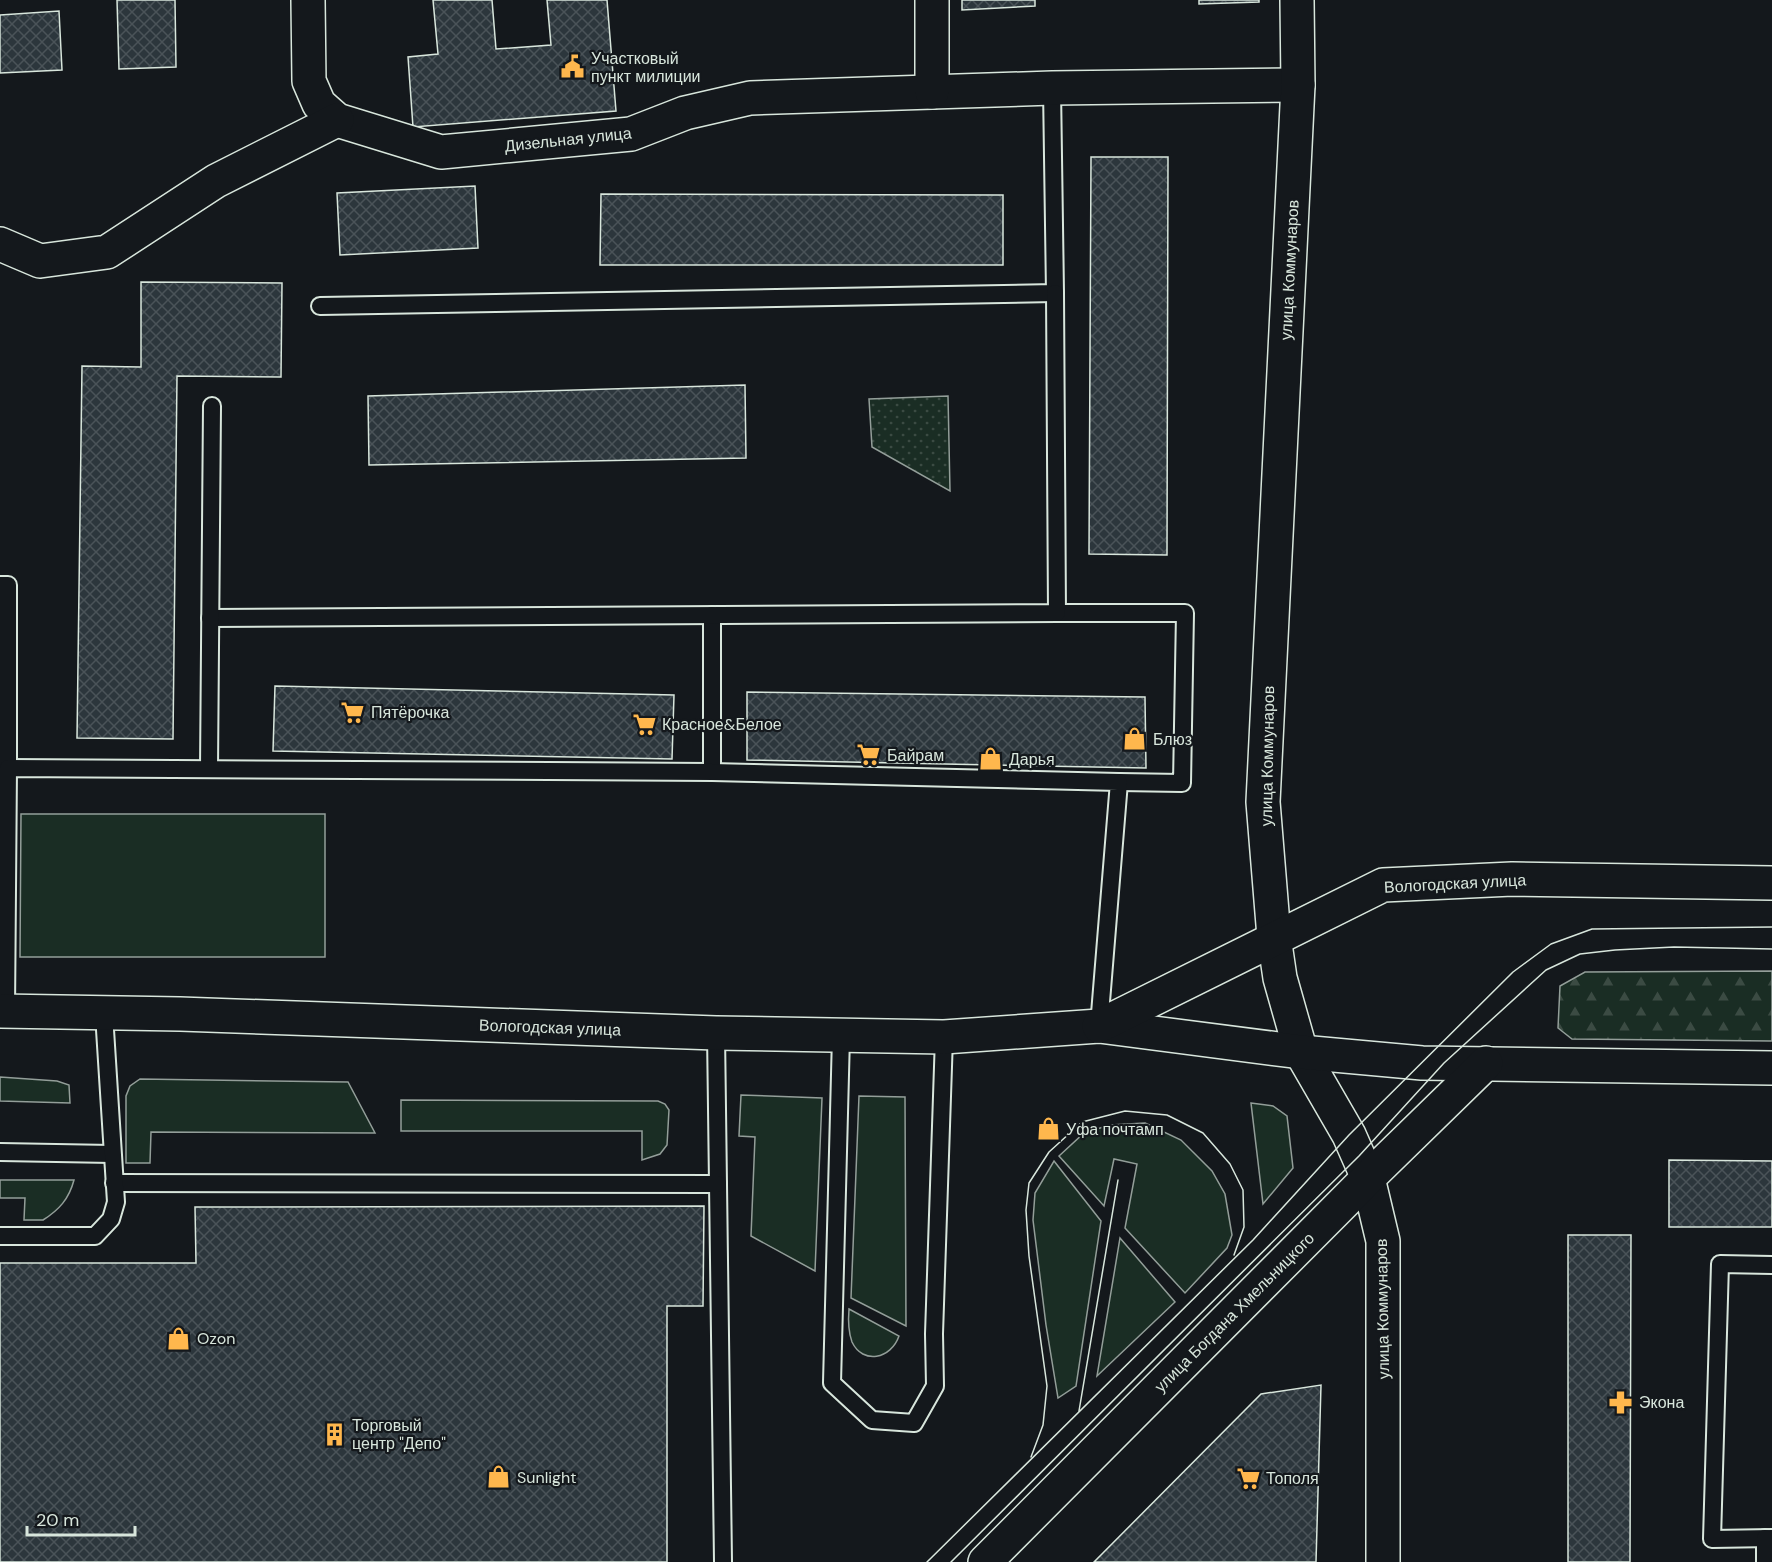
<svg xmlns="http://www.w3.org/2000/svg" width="1772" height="1562" viewBox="0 0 1772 1562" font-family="'DM Sans',sans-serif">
	<defs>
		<pattern id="forest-firs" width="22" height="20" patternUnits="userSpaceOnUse" patternTransform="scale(1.5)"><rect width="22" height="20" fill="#1a2d24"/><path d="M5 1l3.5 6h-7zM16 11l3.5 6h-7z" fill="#3b4b43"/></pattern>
		<pattern id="park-dots" width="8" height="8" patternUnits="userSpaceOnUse" patternTransform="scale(1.5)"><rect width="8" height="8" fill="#1a2d24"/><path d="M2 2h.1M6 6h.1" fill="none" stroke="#3b4b43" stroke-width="1.8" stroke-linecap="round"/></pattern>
		<pattern id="building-cross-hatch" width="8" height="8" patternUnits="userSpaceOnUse" patternTransform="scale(1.5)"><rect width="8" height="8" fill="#2c363c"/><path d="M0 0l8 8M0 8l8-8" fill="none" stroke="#4a5358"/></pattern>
	</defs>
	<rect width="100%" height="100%" fill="#14181c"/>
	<g fill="#1a2d24" stroke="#939e99" stroke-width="1.5">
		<path d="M21,814H325V957H20Z"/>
		<path d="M0,1077L57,1081L69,1085L70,1103L0,1101Z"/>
		<path d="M140,1079L348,1082L375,1133L151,1132L150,1163H126V1096L130,1086Z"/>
		<path d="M741,1095L822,1098L815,1271L751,1236L755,1137L739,1136Z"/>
		<path d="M859,1096L905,1097L906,1326L851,1298Z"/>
		<path d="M401,1100L658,1101L665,1104L669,1110L667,1145L660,1154L642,1160V1131H401Z"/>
		<path d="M1251,1103L1273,1106L1287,1116L1293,1168L1263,1204Z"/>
		<path d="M1145,1123L1181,1140L1212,1171L1225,1194L1232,1235L1227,1248L1185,1293L1125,1228L1137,1164L1114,1159L1104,1206L1059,1156L1084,1133L1110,1125Z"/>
		<path d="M1054,1161L1101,1221L1076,1386L1058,1398L1046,1325L1033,1220L1035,1193Z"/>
		<path d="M0,1180H74C69,1199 59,1210 43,1220H24L25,1198H0Z"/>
		<path d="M1120,1238L1175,1302L1097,1376Z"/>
		<path d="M849,1309L899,1336C891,1359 863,1365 852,1342C848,1331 848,1321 849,1309Z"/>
	</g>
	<path fill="url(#forest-firs)" stroke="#939e99" stroke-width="1.5" d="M1772,971V1041L1572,1039L1558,1028L1560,986L1585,972Z"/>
	<path fill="url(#park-dots)" stroke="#939e99" stroke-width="1.5" d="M948,396L950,491L872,447L869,399Z"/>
	<g fill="url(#building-cross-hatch)" stroke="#d8e6dc" stroke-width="1.5">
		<path d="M117,0H175L176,67L119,69Z"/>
		<path d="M433,0H492L496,49L551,45L547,0H607L616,111L413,127L408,57L438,54Z"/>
		<path d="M962,0H1035V6L962,10Z"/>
		<path d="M1199,0H1259V2L1199,4Z"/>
		<path d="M59,11L62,70L0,73V15Z"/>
		<path d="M1091,157H1168L1167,555L1089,554Z"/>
		<path d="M475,186L478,248L340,255L337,193Z"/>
		<path d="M601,194L1003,195V265H600Z"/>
		<path d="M141,282L282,283L281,377L177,376L173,739L77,738L82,366L141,367Z"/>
		<path d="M745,385L746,458L369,465L368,396Z"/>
		<path d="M275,686L674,695L672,759L273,751Z"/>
		<path d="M747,692L1145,697L1146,768L747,760Z"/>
		<path d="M1669,1160L1772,1161V1227H1669Z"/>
		<path d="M704,1206L703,1306H667V1562H0V1263H196L195,1207Z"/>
		<path d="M1568,1235H1631L1630,1562H1568Z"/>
		<path d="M1321,1385L1316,1562H1094L1261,1394Z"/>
	</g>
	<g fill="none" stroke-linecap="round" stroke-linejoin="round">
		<defs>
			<g id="service">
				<path d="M320,306L1055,293L1052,88"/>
				<path d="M0,585H8V768"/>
				<path d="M1057,613H1185L1182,783L1119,782"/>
				<path d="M712,615V772"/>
				<path d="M210,618L1057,613L1055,293"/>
				<path d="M209,769L212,406"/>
				<path d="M6,1011L8,768L712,772L1119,782L1099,1026"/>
				<path d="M716,1033L723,1562"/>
				<path d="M841,1036L832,1383L872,1420L914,1423L935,1386L934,1334L944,1037"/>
				<path d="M0,1152L112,1154"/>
				<path d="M114,1183L718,1184"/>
				<path d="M0,1236H95L111,1219L116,1202L104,1014"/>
				<path d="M1772,1265L1720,1264L1712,1539L1772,1538"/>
				<path d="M1765,1562V1538"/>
			</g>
			<g id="minor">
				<path d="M308,0L309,81L319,104L337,120L441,152L631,134L685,113L750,98L1052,88L1298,85"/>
				<path d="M932,0V92"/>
				<path d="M1297,0L1298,85L1263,802L1274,937L1280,978L1301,1052L1349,1135L1368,1178L1383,1241V1562"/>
				<path d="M0,244L40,261L107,252L216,181L337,120"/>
			</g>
			<g id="secondary">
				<path d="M0,1011L180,1014L716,1033L944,1037L1099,1026L1301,1052L1422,1063L1772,1068"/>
				<path d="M1099,1026L1383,885L1512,879L1772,883"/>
				<path d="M985,1562L1368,1178L1486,1063"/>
			</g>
		</defs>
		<use href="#service" stroke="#d8e6dc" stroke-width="20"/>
		<use href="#minor" stroke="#d8e6dc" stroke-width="36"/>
		<use href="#secondary" stroke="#d8e6dc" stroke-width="36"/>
		<use href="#service" stroke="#14181c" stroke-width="16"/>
		<use href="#minor" stroke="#14181c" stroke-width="33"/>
		<use href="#secondary" stroke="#14181c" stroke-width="33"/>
		<g stroke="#d8e6dc" stroke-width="1.5">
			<path d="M1079,1411L1118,1180"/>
			<path d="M1031,1457L1043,1425L1047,1386L1029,1256L1026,1210L1029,1183L1049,1152L1082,1122L1125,1111L1167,1115L1203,1133L1230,1164L1243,1190L1244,1227L1234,1255"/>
			<path d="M927,1562L1253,1240L1349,1135L1513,972L1551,944L1592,929L1772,927"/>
			<path d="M951,1562L1359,1156L1444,1063L1546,970L1580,954L1615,950L1674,947L1772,949"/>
		</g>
	</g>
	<defs>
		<symbol id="civic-bare" viewBox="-9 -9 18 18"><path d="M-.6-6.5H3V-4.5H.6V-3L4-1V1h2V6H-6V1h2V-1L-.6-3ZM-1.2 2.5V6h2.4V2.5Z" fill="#ffb74d" stroke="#14181c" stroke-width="2.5" paint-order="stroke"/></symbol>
		<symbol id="supermarket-bare" viewBox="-9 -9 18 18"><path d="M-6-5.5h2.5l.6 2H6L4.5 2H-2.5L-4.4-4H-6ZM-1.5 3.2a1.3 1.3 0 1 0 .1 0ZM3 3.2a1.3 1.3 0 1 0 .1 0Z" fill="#ffb74d" stroke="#14181c" stroke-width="2.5" paint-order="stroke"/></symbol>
		<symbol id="shop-bare" viewBox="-9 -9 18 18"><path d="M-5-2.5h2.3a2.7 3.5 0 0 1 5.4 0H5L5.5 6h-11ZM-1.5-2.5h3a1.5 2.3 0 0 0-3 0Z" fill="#ffb74d" stroke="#14181c" stroke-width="2.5" paint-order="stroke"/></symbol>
		<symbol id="pharmacy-bare" viewBox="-9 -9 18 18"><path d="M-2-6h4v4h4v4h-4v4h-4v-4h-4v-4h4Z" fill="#ffb74d" stroke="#14181c" stroke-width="2.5" paint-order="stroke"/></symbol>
		<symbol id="building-bare" viewBox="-9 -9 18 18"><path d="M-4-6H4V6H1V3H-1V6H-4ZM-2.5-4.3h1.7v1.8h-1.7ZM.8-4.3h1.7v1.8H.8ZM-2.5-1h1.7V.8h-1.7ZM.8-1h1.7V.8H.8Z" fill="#ffb74d" stroke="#14181c" stroke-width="2.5" paint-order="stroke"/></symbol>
	</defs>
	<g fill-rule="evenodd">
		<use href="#civic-bare" x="556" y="50" width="33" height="33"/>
		<use href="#supermarket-bare" x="336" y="696" width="33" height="33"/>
		<use href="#supermarket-bare" x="628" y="708" width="33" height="33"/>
		<use href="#shop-bare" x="1118" y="722" width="33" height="33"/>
		<use href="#supermarket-bare" x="852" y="738" width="33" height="33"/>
		<use href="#shop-bare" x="974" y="742" width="33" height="33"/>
		<use href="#shop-bare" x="1032" y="1112" width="33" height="33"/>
		<use href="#shop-bare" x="162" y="1322" width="33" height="33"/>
		<use href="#pharmacy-bare" x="1604" y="1386" width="33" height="33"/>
		<use href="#building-bare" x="318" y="1418" width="33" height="33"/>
		<use href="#shop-bare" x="482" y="1460" width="33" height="33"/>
		<use href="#supermarket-bare" x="1232" y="1462" width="33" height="33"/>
	</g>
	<g text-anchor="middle" stroke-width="4.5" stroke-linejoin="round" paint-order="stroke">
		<g font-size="16" fill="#d8e6dc" stroke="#14181c" text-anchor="start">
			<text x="591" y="64">Участковый<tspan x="591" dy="18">пункт милиции</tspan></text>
			<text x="371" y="718">Пятёрочка</text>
			<text x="662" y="730">Красное&amp;Белое</text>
			<text x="1153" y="745">Блюз</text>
			<text x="887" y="761">Байрам</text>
			<text x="1009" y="765">Дарья</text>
			<text x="1066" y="1135">Уфа почтамп</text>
			<text x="197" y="1344">Ozon</text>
			<text x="1639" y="1408">Экона</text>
			<text x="352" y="1431">Торговый<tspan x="352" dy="18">центр "Депо"</tspan></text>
			<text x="517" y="1483">Sunlight</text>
			<text x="1266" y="1484">Тополя</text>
		</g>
		<g font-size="16" fill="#d8e6dc" stroke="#14181c">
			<text transform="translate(568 139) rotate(-6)" y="6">Дизельная улица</text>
			<text transform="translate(1289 270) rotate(-87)" y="6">улица Коммунаров</text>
			<text transform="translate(1267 756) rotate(-89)" y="6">улица Коммунаров</text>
			<text transform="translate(1455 883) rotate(-3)" y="6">Вологодская улица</text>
			<text transform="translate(550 1027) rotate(2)" y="6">Вологодская улица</text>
			<text transform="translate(1382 1309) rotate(-91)" y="6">улица Коммунаров</text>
			<text transform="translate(1234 1312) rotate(-45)" y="6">улица Богдана Хмельницкого</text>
		</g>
	</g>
	<path d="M27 1526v9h108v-9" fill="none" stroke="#d8e6dc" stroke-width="3"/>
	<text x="36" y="1526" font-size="18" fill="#d8e6dc" stroke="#14181c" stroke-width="4.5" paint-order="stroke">20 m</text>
</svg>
